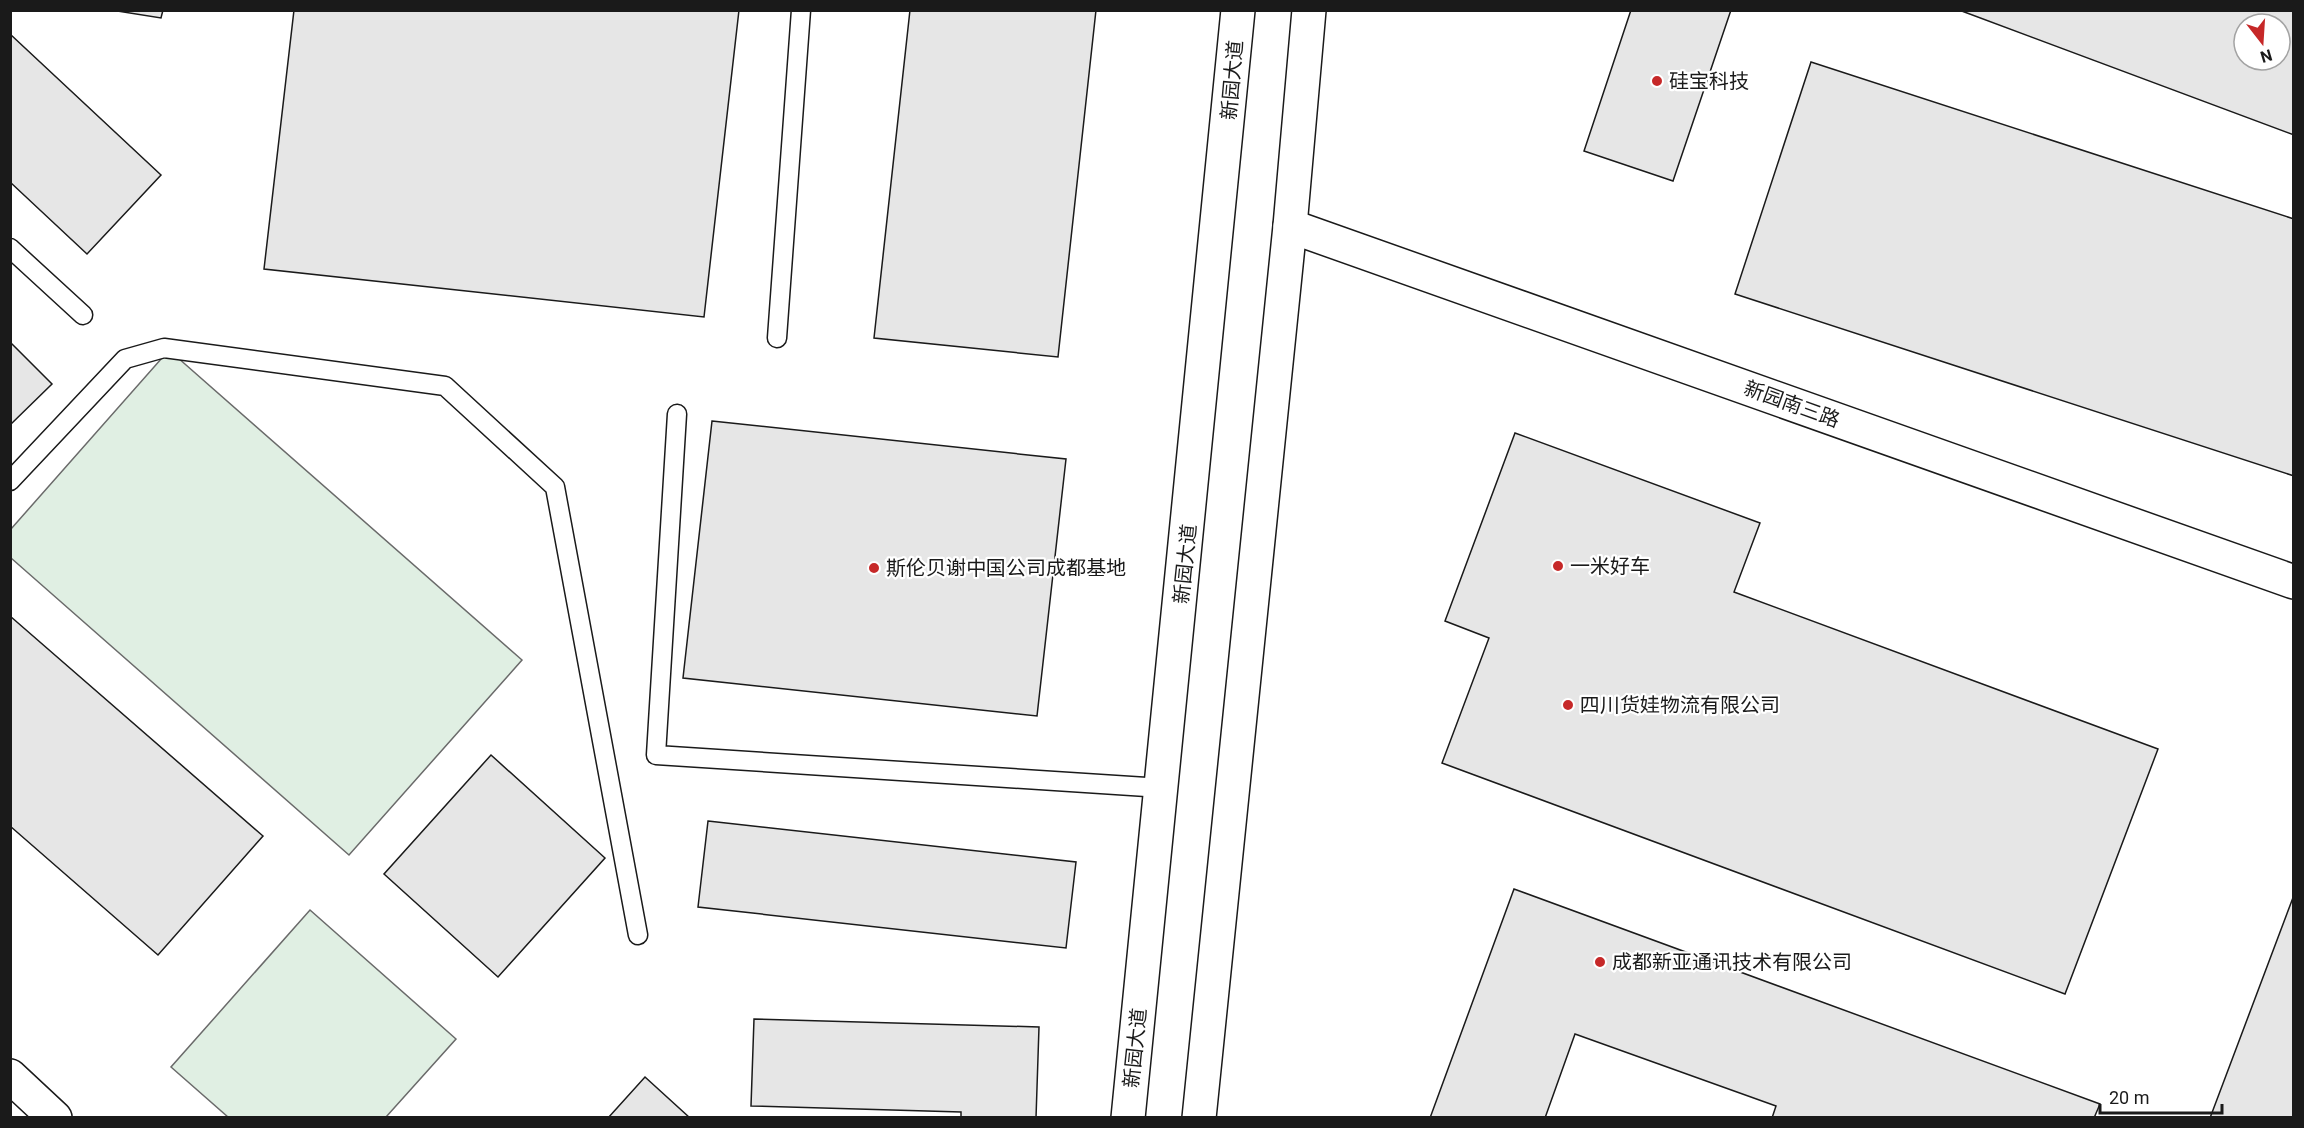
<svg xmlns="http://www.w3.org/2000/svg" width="2304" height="1128" viewBox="0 0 2304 1128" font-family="Roboto,'Noto Sans SC',sans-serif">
	<rect width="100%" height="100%" fill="#fff"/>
	<g fill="#e0efe3" stroke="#6a6a6a" stroke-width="1.5">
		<path d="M169,350L522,660L349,855L11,558V529Z"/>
		<path d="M310,910L456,1039L386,1117H228L171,1067Z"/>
	</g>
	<g fill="#e6e6e6" stroke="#1a1a1a" stroke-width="1.5" fill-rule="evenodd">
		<path d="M111,10H163L161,18Z"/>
		<path d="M294,10H739L704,317L264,269Z"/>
		<path d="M910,10H1096L1058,357L874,338Z"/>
		<path d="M1631,10H1731L1673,181L1584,151Z"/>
		<path d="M1959,10H2294V135ZM2244,24H2280V60H2244Z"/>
		<path d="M10,34L161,175L87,254L10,182Z"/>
		<path d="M1811,62L2294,219V476L1735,294Z"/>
		<path d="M10,342L52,384L10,425Z"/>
		<path d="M712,421L1066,459L1037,716L683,678Z"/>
		<path d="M1515,433L1760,523L1734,592L2158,749L2065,994L1442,763L1489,638L1445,621Z"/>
		<path d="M10,616L263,836L158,955L10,826Z"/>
		<path d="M491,755L605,858L498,977L384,874Z"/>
		<path d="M708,821L1076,862L1066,948L698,907Z"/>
		<path d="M1514,889L2100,1104L2094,1118H1772L1776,1106L1575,1034L1545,1118H1430Z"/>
		<path d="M2294,895V1118H2210Z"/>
		<path d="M754,1019L1039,1027L1036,1118H961V1112L751,1106Z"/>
		<path d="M645,1077L690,1118H608Z"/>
	</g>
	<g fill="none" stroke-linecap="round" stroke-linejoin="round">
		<defs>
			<g id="lane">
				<path d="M10,248L83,315"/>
				<path d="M777,338L801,10"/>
				<path d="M677,414L656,755L1162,788"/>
				<path d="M10,481L125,359L164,348L445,386L555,487L638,935"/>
			</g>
			<g id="secondary">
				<path d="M1290,226L2294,582"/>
				<path d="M10,1076L55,1118"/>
				<path d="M1128,1118L1238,10"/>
				<path d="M1199,1118L1290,226L1309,10"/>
			</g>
		</defs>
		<use href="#lane" stroke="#1a1a1a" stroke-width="21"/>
		<use href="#secondary" stroke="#1a1a1a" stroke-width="36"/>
		<use href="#lane" stroke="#fff" stroke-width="18"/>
		<use href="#secondary" stroke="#fff" stroke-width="33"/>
	</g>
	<g fill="#c62828" stroke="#fff" stroke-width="2">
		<circle cx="1657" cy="81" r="6"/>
		<circle cx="1558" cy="566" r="6"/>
		<circle cx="874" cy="568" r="6"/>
		<circle cx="1568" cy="705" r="6"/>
		<circle cx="1600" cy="962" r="6"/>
	</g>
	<g text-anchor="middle" stroke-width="4.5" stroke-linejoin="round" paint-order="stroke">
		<g font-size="20" fill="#1a1a1a" stroke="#fff">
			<text transform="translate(1232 80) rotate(-85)" y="7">新园大道</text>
			<text transform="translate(1792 404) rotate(20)" y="7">新园南三路</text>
			<text transform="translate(1185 564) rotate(-84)" y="7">新园大道</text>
			<text transform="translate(1135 1048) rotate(-84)" y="7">新园大道</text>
		</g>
		<g font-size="20" fill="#1a1a1a" stroke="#fff" text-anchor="start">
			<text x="1669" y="88">硅宝科技</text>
			<text x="1570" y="573">一米好车</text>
			<text x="886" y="575">斯伦贝谢中国公司成都基地</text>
			<text x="1580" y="712">四川货娃物流有限公司</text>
			<text x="1612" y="969">成都新亚通讯技术有限公司</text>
		</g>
	</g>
	<rect width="2304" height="1128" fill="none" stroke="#1a1a1a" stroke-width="24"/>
	<g transform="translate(2262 42) rotate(163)"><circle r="28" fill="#ffffff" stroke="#a3a3a3" stroke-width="1.5"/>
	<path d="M0-4.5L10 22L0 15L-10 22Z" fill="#c62828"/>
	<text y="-9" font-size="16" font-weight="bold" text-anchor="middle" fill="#1a1a1a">N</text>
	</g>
	<path d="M2100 1104v9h122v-9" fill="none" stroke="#1a1a1a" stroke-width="3"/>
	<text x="2109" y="1104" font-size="18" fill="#1a1a1a" stroke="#ffffff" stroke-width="4.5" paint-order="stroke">20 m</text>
</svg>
